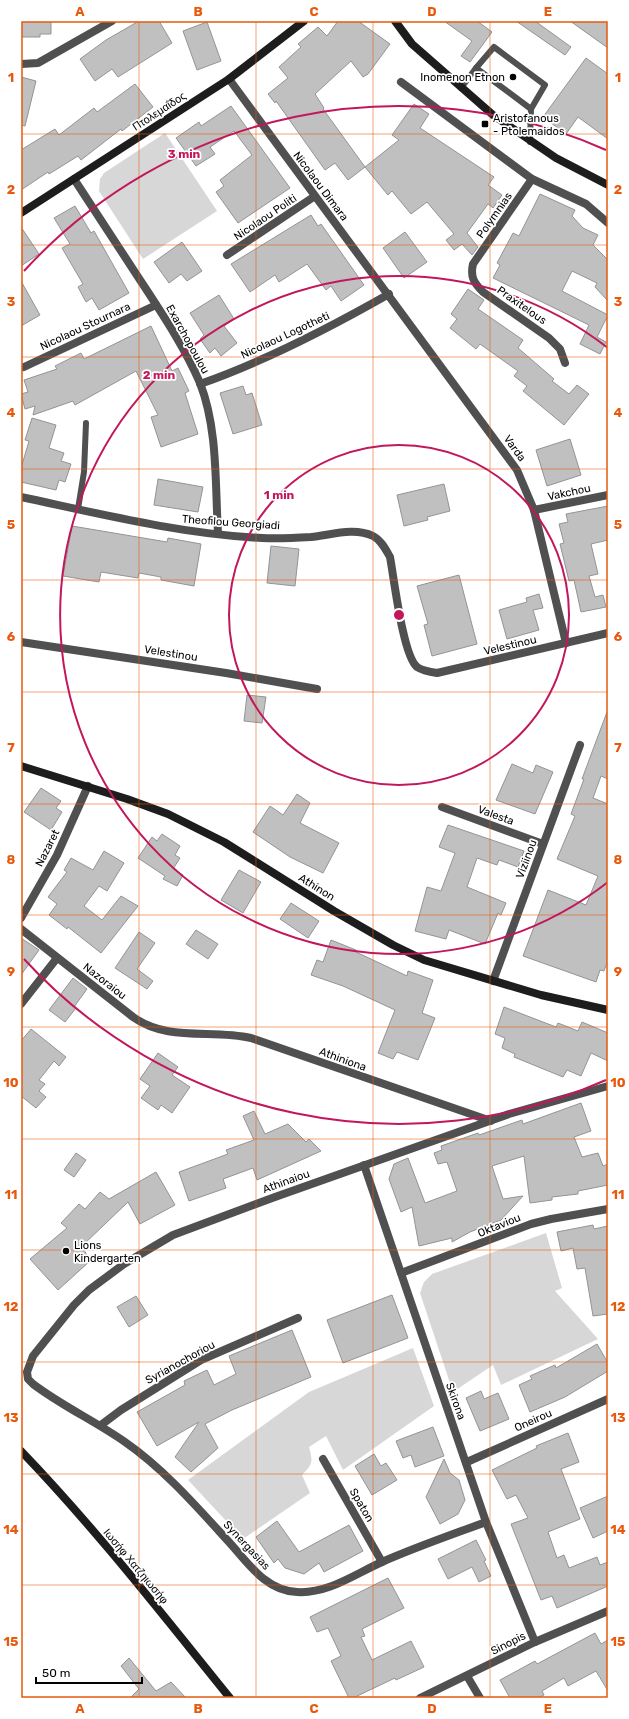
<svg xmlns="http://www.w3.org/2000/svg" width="629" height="1719" viewBox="0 0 629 1719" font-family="Rubik,sans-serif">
	<rect width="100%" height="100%" fill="#fff"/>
	<g fill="#d7d7d7">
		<path d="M165,133L217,211L143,259L99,191L100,179L104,173Z"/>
		<path d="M546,1233L562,1288L555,1291L598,1339L501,1385L493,1365L453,1392L420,1293L424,1282L432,1274Z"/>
		<path d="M413,1348L434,1406L343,1470L326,1436L309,1447C313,1462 313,1464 302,1475L310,1493L243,1539L188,1480L309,1392Z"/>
	</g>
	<g fill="#c0c0c0" stroke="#949494">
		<path d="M21,21H51V34H40V37H21Z"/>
		<path d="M139,21H159L172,43L118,77L112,69L95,81L80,59L106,40Z"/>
		<path d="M338,21H358L390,44L368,74L363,77L351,61L315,94L324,108L323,109L365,167L348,180L335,163L325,170L276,101L275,103L268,94L288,78L279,67L301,47L298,44L318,27L327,36Z"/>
		<path d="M444,21H477L492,32L470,62L461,56L472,41Z"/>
		<path d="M516,21H535L571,47L565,55Z"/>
		<path d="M570,21H608V48Z"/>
		<path d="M207,22L221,61L197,70L183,31Z"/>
		<path d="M586,58L608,74V139L578,117L566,134L543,117Z"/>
		<path d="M21,77L36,81L25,126L21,125Z"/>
		<path d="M135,84L153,107L122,131L121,129L81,160L78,156L49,174L48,172L21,190V150L55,129L59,135L94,108L97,112Z"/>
		<path d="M414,104L429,114L420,128L494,177L488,185L502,195L493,208L488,204L467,233L478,247L472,255L462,244L454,250L446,240L454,234L427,202L411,214L392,191L388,195L365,167L399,140L392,135Z"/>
		<path d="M231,106L290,188L238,223L216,192L224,186L220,180L252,155L234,131L210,147L215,154L196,166L176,138L199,122L201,126Z"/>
		<path d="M540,194L575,210L572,216L583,228L598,235L593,245L608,260V301L595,287L597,283L572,271L562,291L608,315L597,337L606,342L600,354L580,344L589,325L493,278L500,265L497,263L513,233L519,236Z"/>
		<path d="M75,206L91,233L94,231L129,293L99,310L92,298L86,302L78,287L83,284L62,248L70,244L54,218Z"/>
		<path d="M311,215L318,226L321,224L364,285L341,301L331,286L326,290L307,264L279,282L275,275L250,292L231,264Z"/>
		<path d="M21,227L39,254L21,266Z"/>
		<path d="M405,232L427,262L404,278L383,248Z"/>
		<path d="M182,242L202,271L187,281L181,274L169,283L154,262Z"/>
		<path d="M21,281L40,315L21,326Z"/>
		<path d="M468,289L484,300L478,309L523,340L518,348L554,379L552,381L569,394L577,385L589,394L564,425L523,391L527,386L514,376L518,371L480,344L476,349L450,328L457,319L451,314Z"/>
		<path d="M219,295L234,319L224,326L237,343L221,356L215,348L210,353L200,339L204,335L190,313Z"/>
		<path d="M151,326L172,371L178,368L189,391L185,393L198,434L161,447L151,417L158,415L136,371L75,405L73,401L33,415L35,406L25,409L21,394L28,392L24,380L57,369L55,366L81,353L84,359Z"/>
		<path d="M243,386L246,395L252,393L262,425L233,434L220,393Z"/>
		<path d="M32,418L56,425L49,448L64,453L61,461L71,464L65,482L59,480L56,490L21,482V468L29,441L25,440Z"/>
		<path d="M570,439L581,475L547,486L536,450Z"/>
		<path d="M158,479L203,487L198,512L154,505Z"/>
		<path d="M444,484L450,511L427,517L428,520L404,526L397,495Z"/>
		<path d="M608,506V540L591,544L598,574L589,576L595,597L603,595L606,607L581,612L574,580L569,581L560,544L564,543L559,524L568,522L566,514Z"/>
		<path d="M72,526L167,542L168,538L201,544L194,586L161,580V577L139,573L138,578L101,572L99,582L63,576Z"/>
		<path d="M271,546L299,549L295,586L267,583Z"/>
		<path d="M459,575L477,644L432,656L424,625L428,624L417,586Z"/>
		<path d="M539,594L543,608L533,610L539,630L507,639L499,610L527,602L526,598Z"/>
		<path d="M247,695L266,697L262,723L244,721Z"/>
		<path d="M607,712L608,779L601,776L593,798L608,804V960L604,971L600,970L596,982L523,956L548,890L586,905L598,876L557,859L575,816L571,814L584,779H582Z"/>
		<path d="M512,764L533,773L536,765L553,772L535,814L496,800Z"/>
		<path d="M41,788L61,801L56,808L62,812L51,830L24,812Z"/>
		<path d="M297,794L310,803L300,823L339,843L323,873L290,857L253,832L270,806L283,815Z"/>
		<path d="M448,825L524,851L518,867L499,860L497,865L477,858L467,887L506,903L501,915L498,913L485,944L449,930L446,939L415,931L427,887L441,891L455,853L439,847Z"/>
		<path d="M162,834L180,846L175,855L180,858L173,869L183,875L177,886L163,879L165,876L138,858L152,837L157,841Z"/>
		<path d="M104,851L124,863L107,891L99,886L84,906L102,920L121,896L138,906L101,953L68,927L67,929L49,915L57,904L48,897L67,872L64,870L71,858L93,870Z"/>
		<path d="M239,870L261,882L243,913L221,900Z"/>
		<path d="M291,903L319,921L308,938L280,919Z"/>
		<path d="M196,930L218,944L208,959L186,944Z"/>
		<path d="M139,932L155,943L137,969L153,981L147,989L115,968Z"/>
		<path d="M21,938L39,950L21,975Z"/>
		<path d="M331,940L356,950V952L407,976L408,971L433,980L422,1013L435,1018L418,1060L397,1052L393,1059L378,1053L395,1010L343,986L311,975L317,960L323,962Z"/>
		<path d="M73,978L87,989L74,1007L76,1008L65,1022L49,1010Z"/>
		<path d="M504,1007L556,1027L558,1023L578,1031L582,1022L608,1033V1061L591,1053L581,1076L567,1070L563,1077L514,1057L515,1054L502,1048L505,1038L495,1034Z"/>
		<path d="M31,1029L66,1057L59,1066L54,1061L39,1080L45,1084L39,1091L46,1097L36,1108L21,1096V1041Z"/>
		<path d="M158,1053L178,1067L172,1075L190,1087L172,1113L161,1105L158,1110L141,1098L150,1086L140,1079Z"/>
		<path d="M581,1103L591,1131L574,1137L582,1157L598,1153L603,1166L608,1164V1185L578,1191V1194L552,1197V1200L530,1203L524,1156L492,1166L503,1199L523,1196L501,1220L470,1232L452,1242V1238L419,1246L412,1207L401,1212L389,1179L394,1164L408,1158L425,1203L457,1191L447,1162L438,1164L434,1153L442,1150L441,1146L478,1133L479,1135L522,1120L523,1124Z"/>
		<path d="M254,1111L265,1134L288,1124L306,1142L309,1139L321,1151L257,1180L253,1168L223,1179L226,1188L189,1201L179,1172L228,1154L226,1150L254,1140L243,1116Z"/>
		<path d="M76,1153L86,1160L74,1177L64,1170Z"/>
		<path d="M156,1172L175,1205L140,1224L128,1202L82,1246L90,1261L58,1290L30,1259L67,1228L61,1223L79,1204L85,1209L100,1192L109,1199Z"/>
		<path d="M593,1225L594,1229L608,1226V1314L593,1316L585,1268L577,1269L573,1248L561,1251L557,1232Z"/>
		<path d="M392,1295L408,1338L343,1363L327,1320Z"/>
		<path d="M136,1296L148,1315L129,1327L117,1307Z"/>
		<path d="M292,1330L311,1377L232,1410L205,1424L218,1448L191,1472L175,1457L199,1422L157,1446L137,1412L185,1385L184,1381L207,1370L214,1385L236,1374L229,1356Z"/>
		<path d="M597,1344L608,1363V1371L565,1397L530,1412L519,1385L532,1379L530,1376L555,1365L556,1368Z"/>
		<path d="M481,1391L484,1399L498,1393L509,1419L480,1431L466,1398Z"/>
		<path d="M433,1427L444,1456L415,1467L411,1455L403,1458L396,1441Z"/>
		<path d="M568,1433L579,1462L561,1469L580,1519L548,1532L557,1558L564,1555L569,1568L597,1557L600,1565L608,1562V1586L557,1608L552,1596L541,1600L511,1524L528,1518L516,1495L507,1499L492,1470L537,1448L536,1446Z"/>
		<path d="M374,1454L381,1466L386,1463L397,1480L372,1495L355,1466Z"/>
		<path d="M444,1459L450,1473L459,1480L465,1500L458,1514L440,1524L426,1497Z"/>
		<path d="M608,1496V1531L593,1538L580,1508Z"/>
		<path d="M277,1521L299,1552L349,1525L363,1551L324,1572L319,1563L304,1574L285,1568L278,1559L274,1563L256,1537Z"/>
		<path d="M476,1540L486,1560L484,1561L491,1576L479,1582L472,1567L448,1579L438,1559Z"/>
		<path d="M388,1578L404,1608L362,1629L365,1636L361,1637L372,1660L411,1641L424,1667L396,1680L395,1678L353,1698H349L331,1661L341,1656L328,1628L317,1632L310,1617Z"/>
		<path d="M595,1633L601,1644L608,1640V1691L596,1671L568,1686L564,1678L542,1691L544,1695L538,1698H510L500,1680L535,1661L537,1664Z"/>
		<path d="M129,1658L156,1691L171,1682L186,1698H130L139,1689L121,1666Z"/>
	</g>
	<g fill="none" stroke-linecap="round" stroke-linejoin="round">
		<g stroke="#505050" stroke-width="6">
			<path d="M461,88L476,68"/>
			<path d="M530,142L531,109L545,85L494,47L476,68L531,109"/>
			<path d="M78,509L84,472L86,423"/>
		</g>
		<g stroke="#505050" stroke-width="8">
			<path d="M21,64L38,63L112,21"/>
			<path d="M229,79L517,470L534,510L566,643"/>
			<path d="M401,82L532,179L586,204L608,223"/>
			<path d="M74,179C97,214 119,248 142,283C163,315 185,348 200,383C218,429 215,484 218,533"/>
			<path d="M532,179L473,264C470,277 474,283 483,292L549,338L560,349L565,363"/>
			<path d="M227,255L315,196"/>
			<path d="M24,367L156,305"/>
			<path d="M200,384C263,362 331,327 389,294"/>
			<path d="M21,497C101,514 181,534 262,538C278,539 295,538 311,537C331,535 354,527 373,536C381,540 386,550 390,557C394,578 403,656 417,667C423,671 430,672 437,673L608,633"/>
			<path d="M534,510L608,495"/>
			<path d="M21,642L226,673L317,689"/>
			<path d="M442,807L543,844"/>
			<path d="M21,918L57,855L88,786"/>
			<path d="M21,929L133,1017C168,1042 211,1029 251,1038L491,1121"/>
			<path d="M493,981L580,745"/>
			<path d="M21,1004L57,958"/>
			<path d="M364,1165L486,1522L535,1642"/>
			<path d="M401,1273L531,1224L551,1219L608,1209"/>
			<path d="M101,1425L121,1410L201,1360L298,1318"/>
			<path d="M323,1459L382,1562"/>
			<path d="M467,1462L608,1399"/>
			<path d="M486,1522C451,1535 416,1547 382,1562C355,1574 328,1594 297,1592C266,1591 248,1563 229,1542C197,1507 164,1469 125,1442C95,1421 62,1406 33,1384L28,1379L27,1372L33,1356L74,1305L89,1290L124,1264L173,1235L275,1197L509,1114L608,1086"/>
			<path d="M467,1676L480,1698"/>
			<path d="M420,1698L535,1642L608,1611"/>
		</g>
		<g stroke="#1d1d1d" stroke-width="8">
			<path d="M395,21L412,44L493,115L556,158L608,185"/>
			<path d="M21,213L229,79L304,21"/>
			<path d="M21,766L127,799L168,814L224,842L334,911L393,945L424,960L541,995L608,1010"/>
			<path d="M21,1451C96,1529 162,1614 230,1698"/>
		</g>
	</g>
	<path fill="none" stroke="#e8590c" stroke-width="1" stroke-opacity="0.55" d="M139,21V1698M256,21V1698M373,21V1698M490,21V1698M21,134H608M21,245H608M21,357H608M21,469H608M21,580H608M21,692H608M21,804H608M21,915H608M21,1027H608M21,1139H608M21,1250H608M21,1362H608M21,1474H608M21,1585H608"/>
	<g fill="none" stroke="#c2185b" stroke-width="2">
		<circle cx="399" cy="615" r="170"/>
		<path d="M608 882A339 339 0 1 1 608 348"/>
		<path d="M606 1080A509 509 0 0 1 24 959M24 271A509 509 0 0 1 606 150"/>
	</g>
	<g fill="#000" stroke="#fff" stroke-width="1.5">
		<circle cx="513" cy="77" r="4"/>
		<rect x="481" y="120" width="8" height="8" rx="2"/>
		<circle cx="66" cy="1251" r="4"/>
	</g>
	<g text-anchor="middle" stroke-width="3.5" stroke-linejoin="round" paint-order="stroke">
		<g font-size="11" fill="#000" stroke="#fff" text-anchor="start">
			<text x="505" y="81" text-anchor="end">Inomenon Etnon</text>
			<text x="493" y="122">Aristofanous<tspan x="493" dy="13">- Ptolemaidos</tspan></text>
			<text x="74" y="1249">Lions<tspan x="74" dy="13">Kindergarten</tspan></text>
		</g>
		<g font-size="11" fill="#000" stroke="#fff">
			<text transform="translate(159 111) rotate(-33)" y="4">Πτολεμαΐδος</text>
			<text transform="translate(321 186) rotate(53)" y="4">Nicolaou Dimara</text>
			<text transform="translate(494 215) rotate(-55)" y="4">Polymnias</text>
			<text transform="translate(265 217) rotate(-34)" y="4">Nicolaou Politi</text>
			<text transform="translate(522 305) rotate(35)" y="4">Praxitelous</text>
			<text transform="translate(85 326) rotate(-25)" y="4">Nicolaou Stournara</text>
			<text transform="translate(285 335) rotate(-25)" y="4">Nicolaou Logotheti</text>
			<text transform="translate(188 339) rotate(61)" y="4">Exarchopoulou</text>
			<text transform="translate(515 448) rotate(54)" y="4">Varda</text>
			<text transform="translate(569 492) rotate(-12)" y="4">Vakchou</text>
			<text transform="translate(231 522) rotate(4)" y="4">Theofilou Georgiadi</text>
			<text transform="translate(510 645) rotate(-13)" y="4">Velestinou</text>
			<text transform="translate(171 653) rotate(9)" y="4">Velestinou</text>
			<text transform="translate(496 815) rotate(20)" y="4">Valesta</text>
			<text transform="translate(47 848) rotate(-63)" y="4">Nazaret</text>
			<text transform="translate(526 859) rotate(-70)" y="4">Viziinou</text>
			<text transform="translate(317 887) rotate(32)" y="4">Athinon</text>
			<text transform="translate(105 981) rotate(38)" y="4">Nazoraiou</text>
			<text transform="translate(343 1059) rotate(20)" y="4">Athiniona</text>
			<text transform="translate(286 1181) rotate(-20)" y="4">Athinaiou</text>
			<text transform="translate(499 1225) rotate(-22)" y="4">Oktaviou</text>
			<text transform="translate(180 1362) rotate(-29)" y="4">Syrianochoriou</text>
			<text transform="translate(456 1401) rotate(70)" y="4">Skirona</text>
			<text transform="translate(533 1420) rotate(-24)" y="4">Oneirou</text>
			<text transform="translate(362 1505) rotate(60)" y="4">Spaton</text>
			<text transform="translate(247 1545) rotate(47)" y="4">Synergasias</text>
			<text transform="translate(136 1566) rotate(50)" y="4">Ιωσήφ Χατζηιωσήφ</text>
			<text transform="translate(508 1643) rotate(-27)" y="4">Sinopis</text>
		</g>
	</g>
	<circle cx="399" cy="615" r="6" fill="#c2185b" stroke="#fff" stroke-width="2"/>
	<g font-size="12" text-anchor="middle" font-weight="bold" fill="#c2185b" stroke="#fff" stroke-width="3.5" stroke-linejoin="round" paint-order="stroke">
		<text x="184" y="158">3 min</text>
		<text x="159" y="379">2 min</text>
		<text x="279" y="499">1 min</text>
	</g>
	<rect width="629" height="1719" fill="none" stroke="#ffffff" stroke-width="44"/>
	<path d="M36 1677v6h106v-6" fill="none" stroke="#000000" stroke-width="2"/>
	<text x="42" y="1677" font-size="12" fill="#000000" stroke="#ffffff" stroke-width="3" paint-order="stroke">50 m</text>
	<rect x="22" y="22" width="585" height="1675" fill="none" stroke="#e8590c" stroke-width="1.5"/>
	<g font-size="13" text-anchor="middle" font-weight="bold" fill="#e8590c">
		<text x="80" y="16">A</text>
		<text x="198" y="16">B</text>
		<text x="314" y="16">C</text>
		<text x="432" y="16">D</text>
		<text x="548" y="16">E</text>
		<text x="11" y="82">1</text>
		<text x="618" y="82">1</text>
		<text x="11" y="194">2</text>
		<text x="618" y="194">2</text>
		<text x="11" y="306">3</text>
		<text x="618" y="306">3</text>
		<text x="11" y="417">4</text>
		<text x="618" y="417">4</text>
		<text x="11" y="529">5</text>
		<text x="618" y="529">5</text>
		<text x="11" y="641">6</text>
		<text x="618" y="641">6</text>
		<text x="11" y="752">7</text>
		<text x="618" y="752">7</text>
		<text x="11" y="864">8</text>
		<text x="618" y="864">8</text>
		<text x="11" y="976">9</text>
		<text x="618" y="976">9</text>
		<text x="11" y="1087">10</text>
		<text x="618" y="1087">10</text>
		<text x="11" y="1199">11</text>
		<text x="618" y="1199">11</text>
		<text x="11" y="1311">12</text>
		<text x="618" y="1311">12</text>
		<text x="11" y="1422">13</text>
		<text x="618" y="1422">13</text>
		<text x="11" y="1534">14</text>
		<text x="618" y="1534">14</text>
		<text x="11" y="1646">15</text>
		<text x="618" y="1646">15</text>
		<text x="80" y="1713">A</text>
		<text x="198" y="1713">B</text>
		<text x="314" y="1713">C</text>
		<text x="432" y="1713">D</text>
		<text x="548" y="1713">E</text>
	</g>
</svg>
